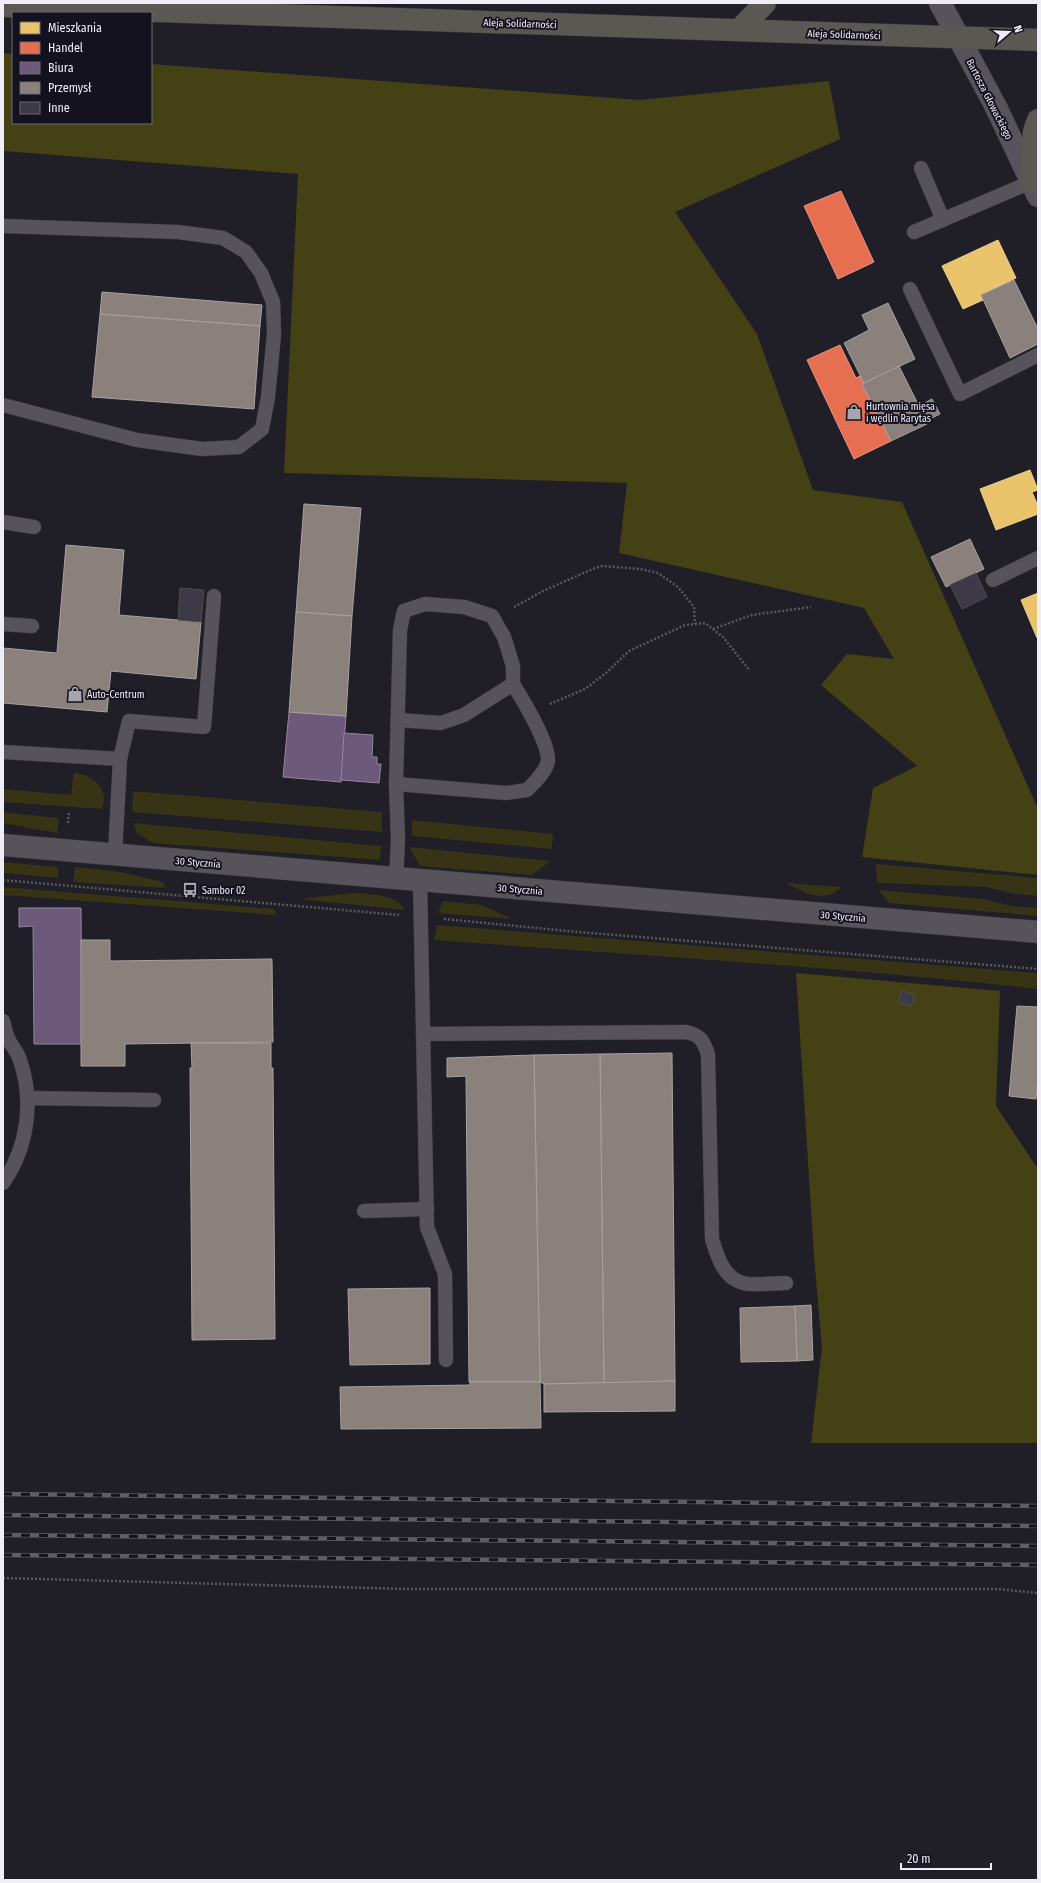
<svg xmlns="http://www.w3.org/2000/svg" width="1041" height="1883" viewBox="0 0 1041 1883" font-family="'Fira Sans Condensed',sans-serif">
	<rect width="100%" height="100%" fill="#201e26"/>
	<g fill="#363414">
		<path d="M74,773C87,773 102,782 104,797C104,800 103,806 102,809L3,802V789L71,795Z"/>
		<path d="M133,791L382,812V832L132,812Z"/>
		<path d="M3,812L57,818L59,821L57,833L3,823Z"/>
		<path d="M412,820L553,834L552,849L412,836Z"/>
		<path d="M133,823L381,846L380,860L153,843L137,833Z"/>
		<path d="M409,847L551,861L532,875L420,866Z"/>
		<path d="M3,862L58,867V878L3,873Z"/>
		<path d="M876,864L1038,878V896L1015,894L986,887L877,883Z"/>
		<path d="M75,867L121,872L163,882L165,888L73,882Z"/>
		<path d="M786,883L841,887C824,905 804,892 786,883Z"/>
		<path d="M3,887L274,909L276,915L3,895Z"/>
		<path d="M878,890L984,899L1011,906L1038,908V916L889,903Z"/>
		<path d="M355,893C372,895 395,893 405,910L299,899Z"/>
		<path d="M443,901L482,905L512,919L438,913Z"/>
		<path d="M437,925L1038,973V989C837,967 635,955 434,940Z"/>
	</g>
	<g fill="#444115">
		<path d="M3,53L13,54V123H151V64L640,100L829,81L840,139L675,212L757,334L813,490L902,502L1038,809V875L862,857L873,788L917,766L821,685L847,654L894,659L864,608L619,553L627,483L284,473L298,174L3,151Z"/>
		<path d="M796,973L1000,991L996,1106L1038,1169V1443H811L822,1348L814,1256Z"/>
	</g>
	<g fill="#e9c46a" stroke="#ebd094">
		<path d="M998,240L1016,278L981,295L983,300L963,309L942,266Z"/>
		<path d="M1030,470L1038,490L1032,492L1038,506V514L996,530L980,489Z"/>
		<path d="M1038,593V638H1037L1021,600Z"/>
	</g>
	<g fill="#e76f51" stroke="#e99582">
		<path d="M841,191L874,262L838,279L804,206Z"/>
		<path d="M840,345L856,378L860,376L864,383L862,384L891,441L854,459L807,360Z"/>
	</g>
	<g fill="#6d597a" stroke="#94859f">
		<path d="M289,712L346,716L341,782L283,777Z"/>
		<path d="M344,733L373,735L372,757H377V764H381L379,783L341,780Z"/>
		<path d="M19,908H81L82,1044H34L33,926L19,927Z"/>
	</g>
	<g fill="#8a817c" stroke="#a8a1a1">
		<path d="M1014,280L1038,329V344L1010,358L981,295Z"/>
		<path d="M102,292L262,305L260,326L100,314Z"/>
		<path d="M888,303L915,359L864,383L844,343L869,330L862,315Z"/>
		<path d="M100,314L260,326L254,409L92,397Z"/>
		<path d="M899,366L919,406L932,399L940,414L926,421L927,424L891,441L862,384Z"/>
		<path d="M304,504L361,508L352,616L296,612Z"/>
		<path d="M970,539L984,569L946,587L931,557Z"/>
		<path d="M66,545L124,550L119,615L201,622L196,679L111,671L107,712L3,703V648L57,653Z"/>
		<path d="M296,612L352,616L346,716L289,712Z"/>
		<path d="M81,940H110V961L272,959L273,1042L125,1044V1066H81Z"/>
		<path d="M1017,1006L1038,1007V1078L1036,1099L1009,1096Z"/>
		<path d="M191,1043H271V1068H273L275,1339L192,1340L190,1068H192Z"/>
		<path d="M672,1053L675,1381L604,1383L600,1054Z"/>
		<path d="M600,1054L604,1383L544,1384L540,1382L534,1055Z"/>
		<path d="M534,1055L540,1382H469L466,1076L447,1077V1058Z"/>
		<path d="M430,1288V1364L350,1365L348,1289Z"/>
		<path d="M811,1305L813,1360L797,1361L795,1306Z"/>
		<path d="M795,1306L797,1361L741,1362L740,1308Z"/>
		<path d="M675,1381V1411L544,1412V1384Z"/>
		<path d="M470,1382H540L541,1428L341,1429L340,1387L470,1385Z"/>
	</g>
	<g fill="#3d3947" stroke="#4d4c52">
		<path d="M976,573L987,597L962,609L950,585Z"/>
		<path d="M180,588L204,590L201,622L178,620Z"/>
		<path d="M902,991L915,995L911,1006L898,1002Z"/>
	</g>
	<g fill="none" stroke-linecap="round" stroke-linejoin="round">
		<defs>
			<g id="service">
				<path d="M921,168L943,220"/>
				<path d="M3,226L178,232L223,238L246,252L261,273L273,302L274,334L268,397L262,429L239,447L202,449L137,440L3,405"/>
				<path d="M914,232L1031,182"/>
				<path d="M910,289L960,394L1038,355"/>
				<path d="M3,522L34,527"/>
				<path d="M993,580L1038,558"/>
				<path d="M3,624L32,626"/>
				<path d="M3,752L120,759L115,855"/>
				<path d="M120,759L129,721L204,727L214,596"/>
				<path d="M396,784L506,793L527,790C534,783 547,771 548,760C548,741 524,702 513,684"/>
				<path d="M396,879L398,840L396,784L400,630L404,611L425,604L464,607L492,616L504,637L513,666V684L464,715L441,723L398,720"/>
				<path d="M420,881L427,1227L445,1274L446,1360"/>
				<path d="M3,1021C5,1028 6,1036 10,1042C13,1048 18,1053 20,1060C34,1101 28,1147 3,1183"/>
				<path d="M423,1034L686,1032C700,1035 703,1040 708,1054L712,1239C717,1255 723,1278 743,1283C751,1286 776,1283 786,1283"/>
				<path d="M27,1098L154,1100"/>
				<path d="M364,1211L427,1209"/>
			</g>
			<path id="minor" d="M940,3L959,38"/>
			<g id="tertiary">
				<path d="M959,38L996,107L1038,196"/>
				<path d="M3,845L1038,932"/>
			</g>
			<g id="primary">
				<path d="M3,6L1038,40"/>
				<path d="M739,30L765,3"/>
				<path d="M1031,182L1034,132L1038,120"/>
			</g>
		</defs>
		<use href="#service" stroke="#3b3a40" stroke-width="15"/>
		<use href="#minor" stroke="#3b3a40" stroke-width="23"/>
		<use href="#tertiary" stroke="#3b3a40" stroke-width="23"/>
		<use href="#primary" stroke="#3b3a40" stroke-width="23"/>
		<g stroke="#5a595e" stroke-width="2.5" stroke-dasharray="2 2" stroke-linecap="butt">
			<path d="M514,607L543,591L595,568L602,566L640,569L658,573L678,587L694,607L695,624"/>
			<path d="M713,629L752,615L811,607"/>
			<path d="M550,704L585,689L606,673L629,651L685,625L705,623L723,637L750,671"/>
			<path d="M68,823L69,812"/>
			<path d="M3,880L399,915"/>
			<path d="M444,919L578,932L1038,969"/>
			<path d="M3,1578L408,1589H997L1038,1593"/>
		</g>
		<use href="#service" stroke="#56545a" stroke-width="14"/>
		<use href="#minor" stroke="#56545a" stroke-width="22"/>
		<use href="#tertiary" stroke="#56545a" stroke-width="22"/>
		<use href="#primary" stroke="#5a5852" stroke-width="22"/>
		<defs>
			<g id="rail">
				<path d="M3,1494L1038,1506"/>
				<path d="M3,1515L1038,1526"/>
				<path d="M3,1535L1038,1546"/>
				<path d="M3,1555L1038,1565"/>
			</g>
		</defs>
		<use href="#rail" stroke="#5f5e62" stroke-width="4.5"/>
		<use href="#rail" stroke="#15121f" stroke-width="3" stroke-dasharray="9" stroke-linecap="butt"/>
	</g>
	<defs>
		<symbol id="shop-bare" viewBox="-9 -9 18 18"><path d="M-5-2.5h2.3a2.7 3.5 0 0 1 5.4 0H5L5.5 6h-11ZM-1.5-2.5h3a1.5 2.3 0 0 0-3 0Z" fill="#a7a5ad" stroke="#15121f" stroke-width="2.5" paint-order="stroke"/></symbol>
		<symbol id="bus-bare" viewBox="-9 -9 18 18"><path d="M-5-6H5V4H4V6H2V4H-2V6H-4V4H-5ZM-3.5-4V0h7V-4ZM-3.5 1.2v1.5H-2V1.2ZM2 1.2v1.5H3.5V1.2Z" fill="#a7a5ad" stroke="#15121f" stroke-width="2.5" paint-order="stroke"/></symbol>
	</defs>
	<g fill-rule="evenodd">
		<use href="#shop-bare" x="843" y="401" width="22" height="22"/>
		<use href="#shop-bare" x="64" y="683" width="22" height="22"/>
		<use href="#bus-bare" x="179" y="879" width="22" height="22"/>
	</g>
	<g text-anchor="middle" stroke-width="4" stroke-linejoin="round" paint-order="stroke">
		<g font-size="10" fill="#efedf6" stroke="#15121f">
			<text transform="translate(520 23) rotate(2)" y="4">Aleja Solidarności</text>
			<text transform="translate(844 34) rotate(2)" y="4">Aleja Solidarności</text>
			<text transform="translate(990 99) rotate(63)" y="4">Bartosza Głowackiego</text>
			<text transform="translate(198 862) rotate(5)" y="4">30 Stycznia</text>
			<text transform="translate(520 889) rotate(5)" y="4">30 Stycznia</text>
			<text transform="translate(843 916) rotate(5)" y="4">30 Stycznia</text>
		</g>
		<g font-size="10" fill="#efedf6" stroke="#15121f" text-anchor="start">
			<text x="866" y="410">Hurtownia mięsa<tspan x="866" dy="12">i wędlin Rarytas</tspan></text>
			<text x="87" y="698">Auto-Centrum</text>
			<text x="202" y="894">Sambor 02</text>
		</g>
	</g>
	<rect width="1041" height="1883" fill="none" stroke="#efedf6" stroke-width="8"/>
	<rect x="12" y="12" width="140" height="112" fill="#15121f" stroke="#6c6a75"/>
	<rect x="20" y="22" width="20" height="12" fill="#e9c46a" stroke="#6c6a75"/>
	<text x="48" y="32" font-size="12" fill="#efedf6">Mieszkania</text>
	<rect x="20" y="42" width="20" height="12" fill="#e76f51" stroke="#6c6a75"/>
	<text x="48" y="52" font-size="12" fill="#efedf6">Handel</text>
	<rect x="20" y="62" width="20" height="12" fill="#6d597a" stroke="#6c6a75"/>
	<text x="48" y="72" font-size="12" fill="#efedf6">Biura</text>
	<rect x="20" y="82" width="20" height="12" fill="#8a817c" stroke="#6c6a75"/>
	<text x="48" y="92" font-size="12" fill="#efedf6">Przemysł</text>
	<rect x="20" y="102" width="20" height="12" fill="#3d3947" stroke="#6c6a75"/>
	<text x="48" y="112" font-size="12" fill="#efedf6">Inne</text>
	<g transform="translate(1009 32) rotate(71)" stroke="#15121f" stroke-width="3" paint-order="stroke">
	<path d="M0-3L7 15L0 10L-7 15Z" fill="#efedf6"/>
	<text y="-6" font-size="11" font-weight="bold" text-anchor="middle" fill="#efedf6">N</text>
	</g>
	<path d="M901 1863v6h90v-6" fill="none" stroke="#efedf6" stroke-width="2"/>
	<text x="907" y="1863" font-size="12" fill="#efedf6" stroke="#15121f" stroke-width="3" paint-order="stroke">20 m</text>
</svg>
